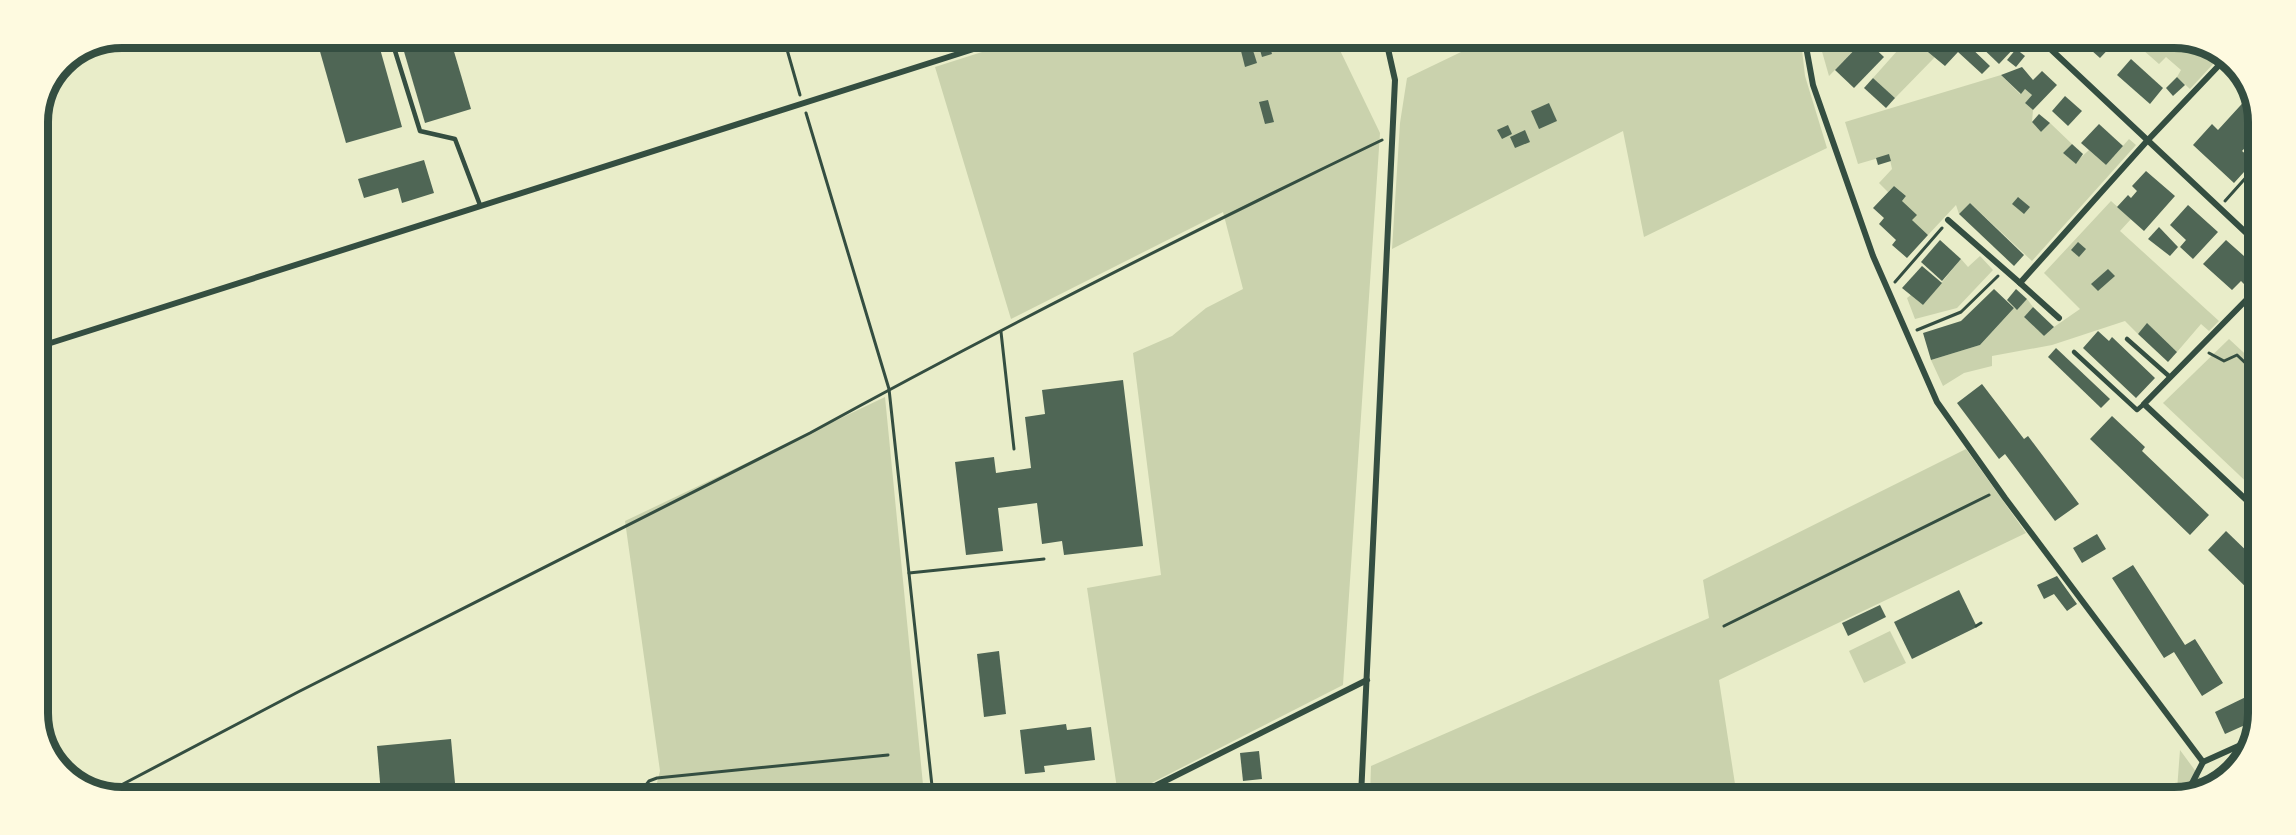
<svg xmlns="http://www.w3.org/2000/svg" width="2296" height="835" viewBox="0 0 2296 835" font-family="'Source Sans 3',sans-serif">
	<rect width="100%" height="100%" fill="#e9edc9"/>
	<g fill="#cad2ad">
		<path d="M1023,39L1335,40L1380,133L1343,685L1128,795H1118L1087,588L1161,575L1133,353L1172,336L1206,308L1243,289L1223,212L1011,319L935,67Z"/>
		<path d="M1486,40L1801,41L1805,76L1827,148L1644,237L1623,131L1392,249L1400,123L1407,78Z"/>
		<path d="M1819,41H1863L1829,76Z"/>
		<path d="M1906,41H1938L1935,57L1895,98L1873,78Z"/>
		<path d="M2134,42H2195L2214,63L2190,89L2177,77L2181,70L2166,57L2159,64Z"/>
		<path d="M2001,75L2020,94L2025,89L2032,95L2025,103L2033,110L2032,122L2041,132L2050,123L2072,144L2063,153L2075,163L2089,150L2106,165L2129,139L2136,145L2032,261L1970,203L1959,214L1956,205L1928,235L1912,220L1902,201L1906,196L1894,186L1888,192L1879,183L1892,169L1889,155L1858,164L1845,122Z"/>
		<path d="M2111,201L2131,219L2120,231L2219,321L2209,331L2201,324L2177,352L2148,324L2138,334L2125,321L2052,345L1992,356V366L1964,373L1943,386L1931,360L1980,345L2014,308L2017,309L2027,299L2033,307L2024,317L2044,336L2054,327L2080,309L2044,273Z"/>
		<path d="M1980,256L1993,270L1957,308L1915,319L1907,298L1911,295L1923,305L1961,259L1968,267Z"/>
		<path d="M2229,339L2257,365L2256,491L2163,403Z"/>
		<path d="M885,397L924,795L654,794L660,771L625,521Z"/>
		<path d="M1966,449L2026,533L1719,680L1737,797L1370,796L1371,766L1709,618L1703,580Z"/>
		<path d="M1890,631L1906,663L1864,683L1849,651Z"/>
		<path d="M2180,750L2202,780L2237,764L2225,780L2174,797L2177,790Z"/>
	</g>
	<g fill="#4f6655">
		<path d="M327,38H377L402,127L346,143L317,41Z"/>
		<path d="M400,38H450L471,109L425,123Z"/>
		<path d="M1268,40L1272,54L1262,57L1258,43Z"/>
		<path d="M1863,41H1867L1884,57L1854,88L1835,70Z"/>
		<path d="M1938,41H1967L1966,43L1990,66L1982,74L1958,52L1945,66L1928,52Z"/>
		<path d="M1975,41H2009L2015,47L1999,64Z"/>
		<path d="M2082,42H2113L2114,43L2100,58Z"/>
		<path d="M1251,44L1257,63L1245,67L1240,47Z"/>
		<path d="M2016,49L2025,56L2016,67L2007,60Z"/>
		<path d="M2131,59L2163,88L2150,104L2117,75Z"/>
		<path d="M2022,67L2033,80L2042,71L2057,85L2033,110L2025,103L2032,95L2025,89L2021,94L2001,75Z"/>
		<path d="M2177,77L2185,85L2173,96L2166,88Z"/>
		<path d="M1873,78L1895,98L1886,108L1864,88Z"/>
		<path d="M2250,95L2258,116V134L2242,151L2254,161L2234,183L2193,145L2212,124L2218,130Z"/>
		<path d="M2065,96L2082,111L2068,126L2052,111Z"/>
		<path d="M1268,100L1274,122L1265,124L1259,102Z"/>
		<path d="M1549,103L1557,121L1539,129L1531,111Z"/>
		<path d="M2039,114L2050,123L2041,132L2032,122Z"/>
		<path d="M2099,124L2123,146L2106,165L2081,143Z"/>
		<path d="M1508,125L1512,134L1502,139L1497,130Z"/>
		<path d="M1525,130L1530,142L1515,148L1510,137Z"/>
		<path d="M2072,144L2083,154L2076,164L2063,153Z"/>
		<path d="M1889,154L1891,161L1878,165L1876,158Z"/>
		<path d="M424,160L434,193L402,203L398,188L364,198L358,179Z"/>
		<path d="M2146,171L2175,196L2144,231L2117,207L2128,195L2131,198L2137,191L2132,186Z"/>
		<path d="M2258,176V201L2245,190Z"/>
		<path d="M1894,186L1906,196L1902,201L1917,215L1912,220L1928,235L1907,258L1892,245L1896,240L1879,224L1884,218L1873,208Z"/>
		<path d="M2018,197L2030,207L2024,214L2012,204Z"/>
		<path d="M1970,203L2024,255L2014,266L1959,214Z"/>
		<path d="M2188,205L2218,232L2193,259L2180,247L2186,240L2170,225Z"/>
		<path d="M2159,227L2178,247L2170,256L2148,239Z"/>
		<path d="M1940,240L1961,259L1942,281L1921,262Z"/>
		<path d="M2226,240L2253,264L2248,269L2257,279L2248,288L2241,281L2232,290L2203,264Z"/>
		<path d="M2078,242L2086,249L2079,257L2071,250Z"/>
		<path d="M1922,266L1942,283L1923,305L1902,288Z"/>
		<path d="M2108,269L2115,276L2098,291L2091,284Z"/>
		<path d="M1994,289L2014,308L1980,345L1931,360L1923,333L1961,321Z"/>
		<path d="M2016,289L2027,299L2017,310L2007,300Z"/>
		<path d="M2033,307L2054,327L2044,336L2024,317Z"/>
		<path d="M2147,323L2177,352L2168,362L2138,334Z"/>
		<path d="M2098,331L2109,341L2112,337L2155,378L2136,398L2083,348Z"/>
		<path d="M2056,348L2110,399L2101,408L2048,357Z"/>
		<path d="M1123,380L1143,546L1064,555L1062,541L1042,544L1037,503L998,508L1003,551L966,555L955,462L994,457L996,473L1031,468L1025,417L1045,414L1042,390Z"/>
		<path d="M1982,384L2024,439L2028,436L2079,504L2055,521L2005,454L1999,459L1957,403Z"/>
		<path d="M2112,416L2145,447L2142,451L2209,515L2190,535L2090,439Z"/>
		<path d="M2226,531L2255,559V596L2208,550Z"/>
		<path d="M2097,534L2106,549L2082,563L2073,548Z"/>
		<path d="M2133,565L2185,645L2195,639L2223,683L2202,696L2174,652L2164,658L2112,578Z"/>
		<path d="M2057,576L2077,604L2067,611L2054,594L2044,599L2037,585Z"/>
		<path d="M1959,590L1977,627L1912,659L1894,622Z"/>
		<path d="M1880,605L1886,617L1848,636L1842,623Z"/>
		<path d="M999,651L1006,714L984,717L977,654Z"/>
		<path d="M2254,693V721L2225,734L2215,712Z"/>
		<path d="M1066,724L1067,730L1091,727L1095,760L1044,766L1045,772L1025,774L1020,730Z"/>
		<path d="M451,739L456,794H381L377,746Z"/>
		<path d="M1259,751L1262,779L1243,781L1240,753Z"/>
		<path d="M1322,786L1324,796H1259V794Z"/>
	</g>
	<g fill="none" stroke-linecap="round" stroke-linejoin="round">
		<g stroke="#344e41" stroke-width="3">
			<path d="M784,39L800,95"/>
			<path d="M806,113L889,389L933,795"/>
			<path d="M2225,201L2258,164"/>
			<path d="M1895,282L1942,228"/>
			<path d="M1917,330L1961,312L1998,276"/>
			<path d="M1001,332L1014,449"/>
			<path d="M2209,353L2224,361L2237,355L2257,374"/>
			<path d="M909,573L1044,559"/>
			<path d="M1724,626L1989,495"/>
			<path d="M1976,626L1981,623"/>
			<path d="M106,793L298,692L810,433C997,330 1189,233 1382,140"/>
			<path d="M639,794L649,781L657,778L888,755"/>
		</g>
		<g stroke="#344e41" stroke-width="4.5">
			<path d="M391,38L420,131L455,139L480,205"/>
			<path d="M2127,339L2170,377"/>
			<path d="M2074,352L2137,410L2144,404"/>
		</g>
		<g stroke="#344e41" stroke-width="6">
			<path d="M1805,41L1813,85L1873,256L1937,402L2005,498L2203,762"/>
			<path d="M2043,42L2257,243"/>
			<path d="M1948,220L2020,283L2147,141L2225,59"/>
			<path d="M2020,283L2059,318"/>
			<path d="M38,347L1005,39"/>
			<path d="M2256,509L2144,404L2257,289"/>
			<path d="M2203,762L2254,739"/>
			<path d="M2187,793L2203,762"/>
			<path d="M1137,795L1367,680"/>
			<path d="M1361,796L1395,80L1386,40"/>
		</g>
	</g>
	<path d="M0 0H2296V835H0ZM122 48H2174A74 74 0 0 1 2248 122V713A74 74 0 0 1 2174 787H122A74 74 0 0 1 48 713V122A74 74 0 0 1 122 48Z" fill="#fefae0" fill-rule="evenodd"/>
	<path fill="none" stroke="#344e41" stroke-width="8" d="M122 48H2174A74 74 0 0 1 2248 122V713A74 74 0 0 1 2174 787H122A74 74 0 0 1 48 713V122A74 74 0 0 1 122 48Z"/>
</svg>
